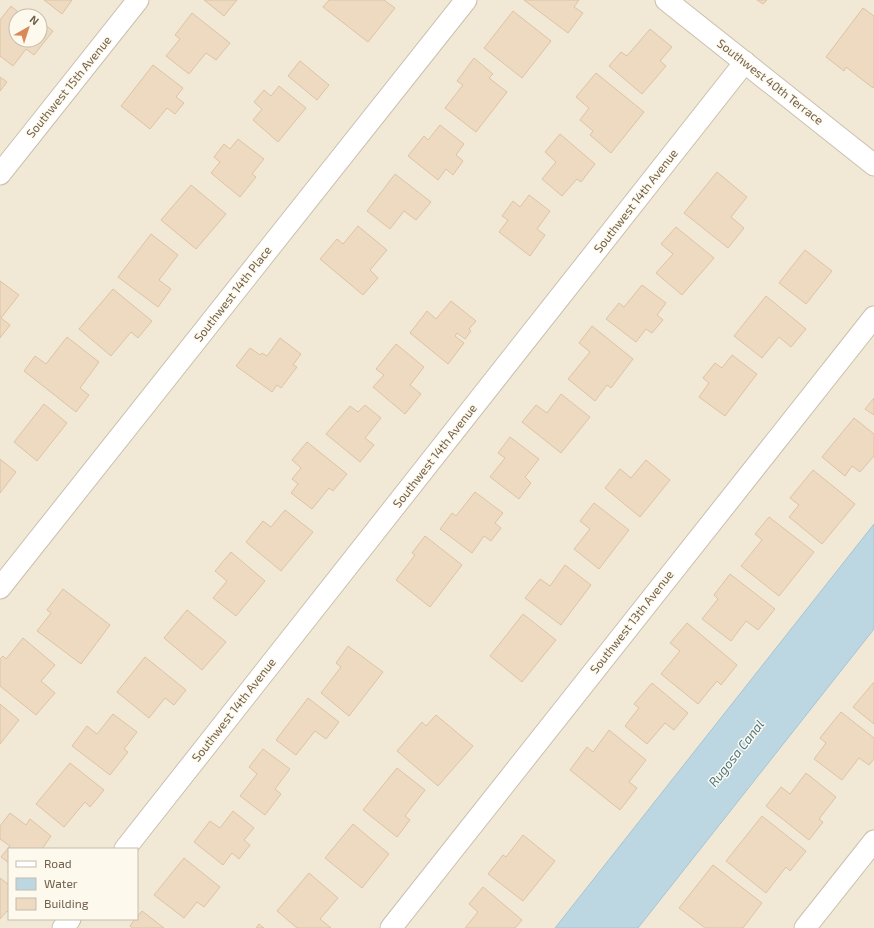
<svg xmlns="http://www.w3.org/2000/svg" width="874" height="928" viewBox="0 0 874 928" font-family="'Exo 2',sans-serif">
	<rect width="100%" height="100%" fill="#faf6e7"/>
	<g fill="#f1e9d6" fill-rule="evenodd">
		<path d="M0,0H874V524L555,928H0ZM16,16H40V40H16ZM9,849H137V919H9Z"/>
		<path d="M874,629V928H638L812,707Z"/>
	</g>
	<path fill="#bdd7e2" stroke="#a4c4d3" d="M874,524V629L638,928H555Z"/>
	<g fill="#eddac1" stroke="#dec3a3">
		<path d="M44,0H72L62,14Z"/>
		<path d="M204,0H237L224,16Z"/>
		<path d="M329,0H384L395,8L368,42L323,7Z"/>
		<path d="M524,0H579L574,7L583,13L568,33Z"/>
		<path d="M757,0H767L763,4Z"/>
		<path d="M11,6L23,16H16V40H40V21L53,31L34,55L26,49L13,66L0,56V20Z"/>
		<path d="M863,8L874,16V86L873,88L846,67L844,71L826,57Z"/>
		<path d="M513,11L551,41L522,78L484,48Z"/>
		<path d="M192,13L230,43L216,60L206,53L189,74L166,56L180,39L175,35Z"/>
		<path d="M650,29L672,47L660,61L666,66L642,94L609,66L621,52L627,56Z"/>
		<path d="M474,58L493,74L489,78L507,92L476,132L445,108L463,85L457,81Z"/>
		<path d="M300,61L329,85L317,100L288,76Z"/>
		<path d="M153,65L183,88L176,97L184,103L175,114L167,108L150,129L121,106Z"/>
		<path d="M596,73L644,112L611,153L590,135L593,131L580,120L589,108L576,97Z"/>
		<path d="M0,77L7,82L0,91Z"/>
		<path d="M279,86L306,108L278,142L253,120L262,109L254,102L264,90L271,96Z"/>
		<path d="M440,125L464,144L456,155L463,161L453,175L446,169L438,180L408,156L424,136L428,140Z"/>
		<path d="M560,134L595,164L581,182L577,179L562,196L542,179L556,162L545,152Z"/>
		<path d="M238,139L264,159L252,174L256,177L240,197L211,173L220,162L214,157L224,144L230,149Z"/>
		<path d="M717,172L747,197L731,217L744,228L728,248L684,213Z"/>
		<path d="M395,174L431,202L416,220L404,211L390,229L367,211Z"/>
		<path d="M191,185L226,214L196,249L161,220Z"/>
		<path d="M529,195L550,211L537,229L545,235L530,256L499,232L508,220L502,216L513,201L520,207Z"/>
		<path d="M358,226L387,250L370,270L378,278L363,295L320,259L337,239L343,244Z"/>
		<path d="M676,227L714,258L682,295L656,273L673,254L661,244Z"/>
		<path d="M151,234L178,255L159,280L171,289L158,307L118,277Z"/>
		<path d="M805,250L832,271L806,304L779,283Z"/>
		<path d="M0,281L19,295L1,318L10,325L0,338Z"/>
		<path d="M642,285L666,303L657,315L663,320L652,333L646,329L636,342L606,319L619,303L624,307Z"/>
		<path d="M113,289L152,321L138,338L131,332L111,356L79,329Z"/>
		<path d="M766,296L806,329L791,347L779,337L762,358L734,336Z"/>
		<path d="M451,301L476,321L469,329L471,331L465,339L457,333L455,336L464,343L448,364L410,333L427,311L436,319Z"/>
		<path d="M592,326L633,359L611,388L607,385L595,401L568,379L590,352L579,343Z"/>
		<path d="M67,337L99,362L80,388L89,395L76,412L24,371L35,356L46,364Z"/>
		<path d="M280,338L301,354L293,365L297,367L281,388L277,385L272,392L236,366L250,348L260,355L262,353L267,356Z"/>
		<path d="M396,344L424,367L410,385L421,394L405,414L373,387L384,375L376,369Z"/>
		<path d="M732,355L757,374L725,416L699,397L709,383L703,378L715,363L722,368Z"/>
		<path d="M561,394L590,417L561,453L522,422L536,405L547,413Z"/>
		<path d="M874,398V415L865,409Z"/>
		<path d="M44,404L67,423L37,461L14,442Z"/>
		<path d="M365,405L381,418L365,438L374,445L360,462L326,434L350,406L358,412Z"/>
		<path d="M854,418L874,434V456L860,472L852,466L845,476L822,457Z"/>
		<path d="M510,437L539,459L525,477L531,483L519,499L490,477L505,458L498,453Z"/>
		<path d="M307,442L347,474L333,491L329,488L312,509L291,493L298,484L292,479L301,468L292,460Z"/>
		<path d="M0,459L16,472L0,493Z"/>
		<path d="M646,460L670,480L640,517L605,488L620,469L631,478Z"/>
		<path d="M813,470L855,504L822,544L789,517L799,505L790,498Z"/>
		<path d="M475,492L503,513L495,523L501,528L491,541L484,536L472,553L440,529L452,513L456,516Z"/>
		<path d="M594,503L629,530L599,569L574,549L590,529L580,521Z"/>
		<path d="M285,510L313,532L281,571L246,542L263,521L271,527Z"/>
		<path d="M769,517L814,552L779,596L741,566L762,540L755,534Z"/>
		<path d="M425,536L462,565L430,607L396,580L415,555L412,553Z"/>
		<path d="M231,552L265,581L236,616L213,598L227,581L215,571Z"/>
		<path d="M565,565L591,585L561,625L525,598L540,579L550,586Z"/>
		<path d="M730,574L775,609L758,630L746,621L731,641L702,619L718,599L714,595Z"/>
		<path d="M63,589L110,625L81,664L37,631L51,613L47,610Z"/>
		<path d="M187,610L226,642L202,670L164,638Z"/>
		<path d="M523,614L556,640L522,682L490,656Z"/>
		<path d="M687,623L737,665L721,685L717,681L698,704L661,674L680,651L670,643Z"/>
		<path d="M23,638L55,665L41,681L55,693L36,715L0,686V659L3,656L6,659Z"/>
		<path d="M348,646L383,672L349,716L321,693L341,667L336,663Z"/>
		<path d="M145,657L186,690L174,705L165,698L149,718L117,692Z"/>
		<path d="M874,682V724L853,707Z"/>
		<path d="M652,683L688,713L674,730L665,723L647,744L625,726L639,708L634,704Z"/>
		<path d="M308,698L339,722L326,739L315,731L296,755L276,740Z"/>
		<path d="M0,704L19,720L0,744Z"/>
		<path d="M841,712L874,738V759L869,765L859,758L842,780L814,759L826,743L820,738Z"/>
		<path d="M113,714L137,732L124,749L128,752L110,775L72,746L87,726L97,734Z"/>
		<path d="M436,715L473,746L438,786L397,751L422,722L426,726Z"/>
		<path d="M609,730L646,760L629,782L637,788L620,810L570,770L587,747L593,752Z"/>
		<path d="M263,749L290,769L275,789L281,794L265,815L240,796L257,774L249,767Z"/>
		<path d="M70,763L104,790L90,807L85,802L64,827L36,804Z"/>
		<path d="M397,768L425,790L405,816L410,820L397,837L363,810Z"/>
		<path d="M806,773L836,797L819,819L823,822L809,840L766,806L781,787L790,794Z"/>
		<path d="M233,811L254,828L244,840L250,845L239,859L232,853L223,865L194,842L210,821L220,828Z"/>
		<path d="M10,813L26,825L30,819L51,836L42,849H9V863L1,857L10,846L0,839V826Z"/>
		<path d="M762,816L806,851L790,871L786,867L766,893L726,861Z"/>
		<path d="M353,824L389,854L362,888L325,858Z"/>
		<path d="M523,835L555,861L523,901L488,874L503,855L506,857Z"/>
		<path d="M184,858L220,887L204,907L197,902L184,918L154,895Z"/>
		<path d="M713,865L762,903L743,928H705L679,908Z"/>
		<path d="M309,873L338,898L320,919L331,928H297L277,911Z"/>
		<path d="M0,878L9,885V913L7,911L0,919Z"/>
		<path d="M483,887L522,920L515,928H465L478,912L469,904Z"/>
		<path d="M142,911L164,928H132L130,926L135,919H137V917Z"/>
		<path d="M259,924L264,928H256Z"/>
	</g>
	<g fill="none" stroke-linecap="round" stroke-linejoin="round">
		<defs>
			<g id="street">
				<path d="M666,0L874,165"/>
				<path d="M0,174L138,0"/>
				<path d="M0,588L466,0"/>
				<path d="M125,849L745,62"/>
				<path d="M63,928L70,919"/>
				<path d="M391,928L874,317"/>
				<path d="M805,928L874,841"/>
			</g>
		</defs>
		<use href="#street" stroke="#cbbfae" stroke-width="23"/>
		<use href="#street" stroke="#fff" stroke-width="21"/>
	</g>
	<g text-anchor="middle" stroke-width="3" stroke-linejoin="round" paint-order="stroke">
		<g font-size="12" fill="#72604e" stroke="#fdfaed">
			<text transform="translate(770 82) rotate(38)" y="4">Southwest 40th Terrace</text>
			<text transform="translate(69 87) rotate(-51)" y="4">Southwest 15th Avenue</text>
			<text transform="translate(636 201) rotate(-52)" y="4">Southwest 14th Avenue</text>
			<text transform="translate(233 294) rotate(-52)" y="4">Southwest 14th Place</text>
			<text transform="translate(435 456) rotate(-52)" y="4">Southwest 14th Avenue</text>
			<text transform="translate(632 622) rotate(-52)" y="4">Southwest 13th Avenue</text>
			<text transform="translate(234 710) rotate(-52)" y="4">Southwest 14th Avenue</text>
		</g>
		<g font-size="13" font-style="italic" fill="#4c768a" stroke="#fdfaed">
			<text transform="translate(736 753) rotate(-52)" y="5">Rugosa Canal</text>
		</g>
	</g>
	<rect x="8" y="848" width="130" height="72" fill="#fdfaed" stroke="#c5bcad"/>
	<rect x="16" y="861" width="20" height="6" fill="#ffffff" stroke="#c5bcad"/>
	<text x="44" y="868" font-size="12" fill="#72604e">Road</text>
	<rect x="16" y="878" width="20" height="12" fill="#bdd7e2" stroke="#c5bcad"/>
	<text x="44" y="888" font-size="12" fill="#72604e">Water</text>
	<rect x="16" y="898" width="20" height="12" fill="#eddac1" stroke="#c5bcad"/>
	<text x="44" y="908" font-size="12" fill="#72604e">Building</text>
	<g transform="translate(28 28) rotate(39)"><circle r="19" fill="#fdfaed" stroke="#c5bcad"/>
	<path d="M0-3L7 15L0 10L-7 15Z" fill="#d98957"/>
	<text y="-6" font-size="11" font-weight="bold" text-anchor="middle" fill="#72604e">N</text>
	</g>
</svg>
